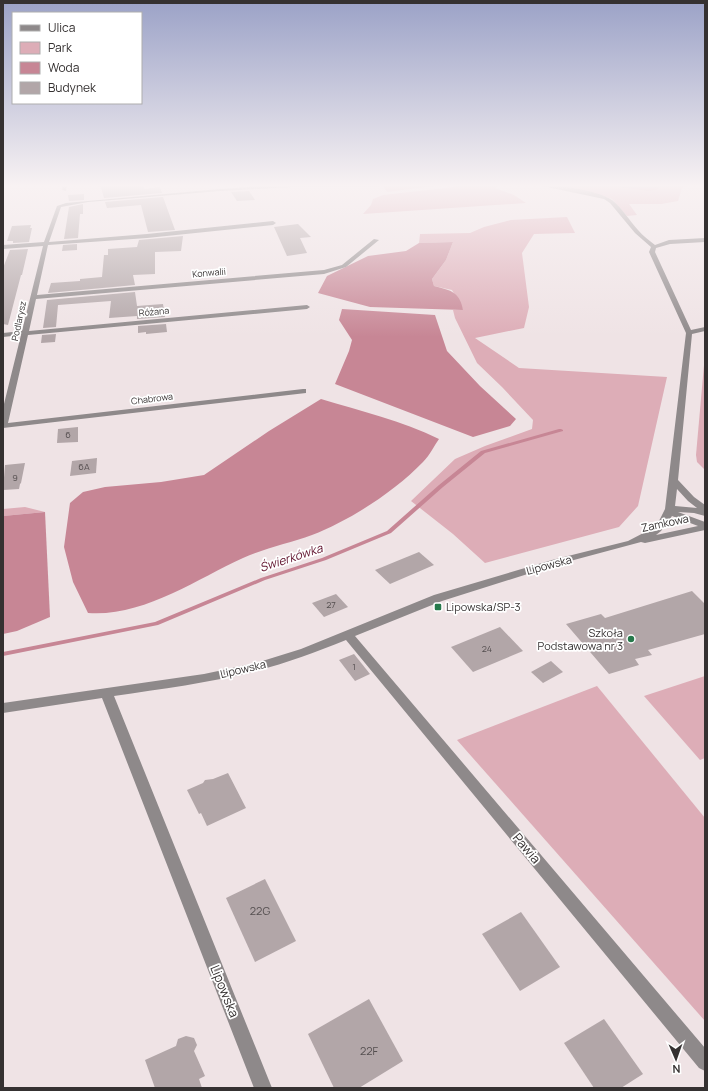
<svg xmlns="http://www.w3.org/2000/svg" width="708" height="1091" viewBox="0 0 708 1091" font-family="Manrope,sans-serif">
	<rect width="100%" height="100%" fill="#efe3e5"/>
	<g fill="#ddadb7">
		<path d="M365,184H450L387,192L382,185Z"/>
		<path d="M460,184L497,185L495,188L514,195L526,203L363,214L371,205L373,199L383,195L454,187Z"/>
		<path d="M540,184H590L648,191L664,184H688L682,188L678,201L661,204H629L637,215L627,216L612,199L596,194Z"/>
		<path d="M567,217L575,233L534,234L522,253L529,307L524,328L475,338L519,368L667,377L638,506L619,527L485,563L453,534L411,501L455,459L485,446L532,429L533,420L502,387L477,363L455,318L453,310H463L452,290L434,286L432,279L446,260L453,242L419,243L420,234L470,233L484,227L511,220Z"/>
		<path d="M704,365H705V470L697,462L696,455Z"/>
		<path d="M25,507L45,512L3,516V509Z"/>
		<path d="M705,676V758L700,760L644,696Z"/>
		<path d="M597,686L705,818V1021L457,740Z"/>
	</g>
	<g fill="#c78695">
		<path d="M590,184H664L656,190L648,191Z"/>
		<path d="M453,242L446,260L432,279L434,286C450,290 460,292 463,310L370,307L318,293L327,276L368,256L406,251L419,243Z"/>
		<path d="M342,309L435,315L447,351L480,386L516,419L510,426L473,437L335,384L349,351L352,340L339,320Z"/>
		<path d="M321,399C361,411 402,421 439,439C434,446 430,455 423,462C395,491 351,520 312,535C290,543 265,548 243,558C195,580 143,617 88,613L73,582L64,547L70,503L83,492L105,487L161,482L204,475L269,431Z"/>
		<path d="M45,512L50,617L17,631L3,634V516Z"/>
	</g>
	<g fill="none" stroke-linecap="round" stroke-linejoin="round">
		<path fill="#c78695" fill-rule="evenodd" d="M559,429H561L563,430V431L485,453L443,487L391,533L326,560L265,580L158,625L3,656V652L155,622L261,578L322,558L387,531L439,485L481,451Z"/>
	</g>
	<g fill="#b2a6a8">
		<path d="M100,184H144V189L160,187L162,193L104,198Z"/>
		<path d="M249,191L255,200L237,201L231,192Z"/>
		<path d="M84,194V200L69,201L68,195Z"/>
		<path d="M163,197L175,230L148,232L141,205L107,208L105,202Z"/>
		<path d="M83,204V214H80L78,238L64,239L69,207Z"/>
		<path d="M298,224L311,237L300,238L307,253L287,256L274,227Z"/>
		<path d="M31,225L30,228H32L29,242L13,243V241H7L12,226Z"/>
		<path d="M183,236L181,251L155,252V274L133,275L135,285L48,293L51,283L80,281V279L102,277L104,255H108V249L137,247L139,240Z"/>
		<path d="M77,244V250L62,251L63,245Z"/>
		<path d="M28,249L22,275H21L8,325L3,324V268L10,250Z"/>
		<path d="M135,292L137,306L163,304L165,317L137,319V316L109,318L111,301L58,305L56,327L43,328L47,300Z"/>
		<path d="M166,324L167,332L146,334V332L138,333V326Z"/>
		<path d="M56,334L55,342L41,343L42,335Z"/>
		<path d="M78,427V442L57,443L58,429Z"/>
		<path d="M97,458L96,473L70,476L72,461Z"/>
		<path d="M25,463L21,483L20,484L19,489L3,490L5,465Z"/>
		<path d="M419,552L434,565L390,584L375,570Z"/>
		<path d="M692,591L705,604V634L648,650L652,655L635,659L639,665L609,674L566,624L601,614L605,618Z"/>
		<path d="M336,594L348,607L324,617L312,603Z"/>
		<path d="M500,627L523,651L473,672L451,647Z"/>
		<path d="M354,654L370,674L355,681L339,660Z"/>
		<path d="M551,661L563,672L543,683L531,672Z"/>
		<path d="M228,773L246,808L207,826L201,813L199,814L187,790L203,783L205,780L213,779Z"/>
		<path d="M265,879L296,941L255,962L226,898Z"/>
		<path d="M521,912L560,967L520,991L482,934Z"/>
		<path d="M369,999L403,1061L359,1088H334L308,1034Z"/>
		<path d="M604,1019L643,1074L621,1088H594L564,1043Z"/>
		<path d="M186,1036L194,1038L197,1045L194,1051L205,1076L199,1079L202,1088H155L145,1060L176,1046L178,1039Z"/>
	</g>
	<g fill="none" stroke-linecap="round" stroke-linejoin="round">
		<g fill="#8e898a" fill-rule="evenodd">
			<path d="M63,184H67L66,191L62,190Z"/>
			<path d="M290,184L378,185L380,186L378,187H293L220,191L88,202L61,207L49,242L147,234L273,221L276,223L273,225L147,238L48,245L37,295L324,270L342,265L374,239L379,240L346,267L324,274L36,299L29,331L307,305L310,307L307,309L28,335L8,423L303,389H306V393L3,428V408L21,335L3,337V333L22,331L43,246L3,249V245L44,242L57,206L66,203L220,189Z"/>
			<path d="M533,184C551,184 598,190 612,200C622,208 630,221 638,230C643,236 649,240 655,245L669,240L705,238V242L670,244L656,248L655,252L691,330L705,327V331L692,334L678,480L694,497L705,505V516L694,513L678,512L705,522V530L645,543L641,542L559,564L442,601L355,636L705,1048V1071L699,1068L346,640C316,652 287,663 256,671C209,683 161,689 114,696L272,1088H254L102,698L3,713V703L204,674L256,663L301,649L434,595L552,560L628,541L655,527L660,519L665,509L686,333L649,252L651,247L635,233L610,203L604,199ZM677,489L688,501L697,508L675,506ZM672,516L698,526L656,535L661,531Z"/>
		</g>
	</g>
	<linearGradient id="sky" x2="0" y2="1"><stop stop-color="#9ba2c7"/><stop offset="0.55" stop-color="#f8f2f3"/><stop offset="1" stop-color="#f8f2f3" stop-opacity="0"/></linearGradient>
	<rect width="708" height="337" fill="url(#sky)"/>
	<g fill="#26794b" stroke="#fff" stroke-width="1.5">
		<rect x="434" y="603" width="8" height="8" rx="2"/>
		<circle cx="631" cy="639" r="4"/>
	</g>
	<g text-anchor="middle" stroke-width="3.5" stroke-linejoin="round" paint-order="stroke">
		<g font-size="9" fill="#353131" stroke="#fff">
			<text transform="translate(209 273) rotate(-5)" y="3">Konwalii</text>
			<text transform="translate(154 312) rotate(-5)" y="3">Różana</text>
			<text transform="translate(19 321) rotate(-78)" y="3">Podlarysz</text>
			<text transform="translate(152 399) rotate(-7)" y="3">Chabrowa</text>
		</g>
		<g font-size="9" fill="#544e4f">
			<text x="68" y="438">6</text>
			<text x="84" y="470">6A</text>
			<text x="15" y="481">9</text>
			<text x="331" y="608">27</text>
			<text x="487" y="652">24</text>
			<text x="354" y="670">1</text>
		</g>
		<g font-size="11" fill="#353131" stroke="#fff">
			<text transform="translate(665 523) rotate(-12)" y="4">Zamkowa</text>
			<text transform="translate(549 565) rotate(-15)" y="4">Lipowska</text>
			<text transform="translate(243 669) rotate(-13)" y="4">Lipowska</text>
		</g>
		<g font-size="11" fill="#353131" stroke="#fff" text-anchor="start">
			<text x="446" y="611">Lipowska/SP-3</text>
			<text x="623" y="637" text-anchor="end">Szkoła<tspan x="623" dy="13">Podstawowa nr 3</tspan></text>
		</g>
		<g font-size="11" fill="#544e4f">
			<text x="260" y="915">22G</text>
			<text x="369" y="1055">22F</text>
		</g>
		<g font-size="12" font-style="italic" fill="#61132e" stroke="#fff">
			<text transform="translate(291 558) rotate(-18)" y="4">Świerkówka</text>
		</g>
		<g font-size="13" fill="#353131" stroke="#fff">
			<text transform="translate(527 848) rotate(50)" y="5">Pawia</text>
			<text transform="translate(225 991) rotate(68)" y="5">Lipowska</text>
		</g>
	</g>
	<rect width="708" height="1091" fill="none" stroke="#353131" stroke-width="8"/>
	<rect x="12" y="12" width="130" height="92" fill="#ffffff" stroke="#aeadad"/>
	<rect x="20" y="25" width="20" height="6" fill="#8e898a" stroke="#aeadad"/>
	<text x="48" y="32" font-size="12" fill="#353131">Ulica</text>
	<rect x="20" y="42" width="20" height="12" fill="#ddadb7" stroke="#aeadad"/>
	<text x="48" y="52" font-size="12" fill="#353131">Park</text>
	<rect x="20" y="62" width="20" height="12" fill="#c78695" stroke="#aeadad"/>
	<text x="48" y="72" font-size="12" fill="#353131">Woda</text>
	<rect x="20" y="82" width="20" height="12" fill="#b2a6a8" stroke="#aeadad"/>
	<text x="48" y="92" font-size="12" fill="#353131">Budynek</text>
	<g transform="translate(676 1059) rotate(178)" stroke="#ffffff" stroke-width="3" paint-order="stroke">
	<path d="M0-3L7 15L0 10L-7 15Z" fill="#353131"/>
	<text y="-6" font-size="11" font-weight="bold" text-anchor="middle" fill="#353131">N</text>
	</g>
</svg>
